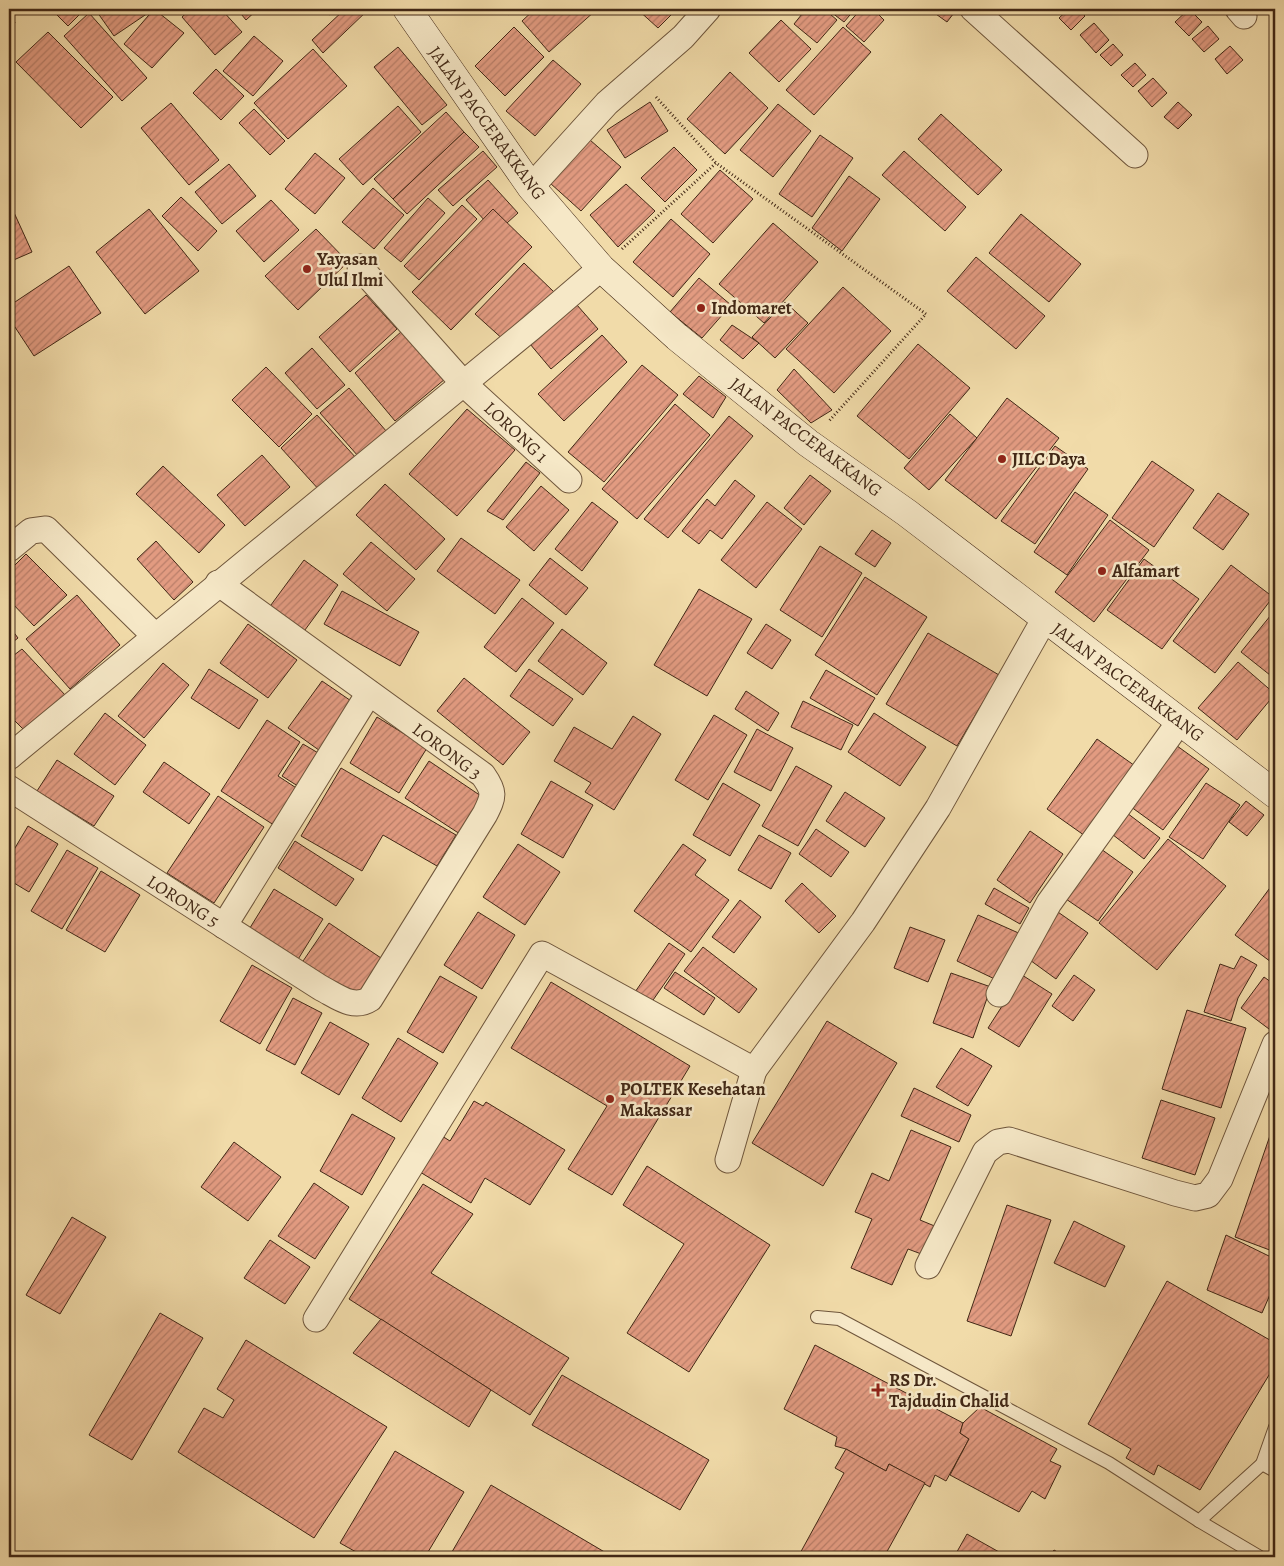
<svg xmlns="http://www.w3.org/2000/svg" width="1284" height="1566" viewBox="0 0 1284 1566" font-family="Alegreya,serif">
	<defs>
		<pattern id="building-hatch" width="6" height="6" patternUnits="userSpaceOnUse" patternTransform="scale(1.25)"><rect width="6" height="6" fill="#e29b81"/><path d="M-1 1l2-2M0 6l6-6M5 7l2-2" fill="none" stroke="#b97e69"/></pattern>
	</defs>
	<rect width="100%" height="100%" fill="#f1dba9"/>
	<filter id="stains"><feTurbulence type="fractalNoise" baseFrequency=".004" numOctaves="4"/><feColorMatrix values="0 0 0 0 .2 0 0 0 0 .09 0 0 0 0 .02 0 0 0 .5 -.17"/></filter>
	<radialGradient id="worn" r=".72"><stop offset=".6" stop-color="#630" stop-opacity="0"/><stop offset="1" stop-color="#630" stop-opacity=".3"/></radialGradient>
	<g fill="url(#building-hatch)" stroke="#422816">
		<path d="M51,9H85L68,26Z"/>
		<path d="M95,9H154L114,36Z"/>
		<path d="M154,9L184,33L152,68L124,44Z"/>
		<path d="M191,9H221L242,32L215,55L182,17Z"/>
		<path d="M237,9H258L246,20Z"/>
		<path d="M324,9H337L329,15Z"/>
		<path d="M345,9H369L323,53L312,40Z"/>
		<path d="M502,9H515L508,15Z"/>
		<path d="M535,9H593L595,11L549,52L522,21Z"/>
		<path d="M637,9H677L658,28Z"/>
		<path d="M806,9H824L837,20L817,43L794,24Z"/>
		<path d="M827,9H855L844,22Z"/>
		<path d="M861,9H873L884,20L864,42L846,26Z"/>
		<path d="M929,9H957L947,22Z"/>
		<path d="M1069,9H1078L1085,16L1071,30L1059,18Z"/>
		<path d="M1189,9L1202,22L1189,36L1175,22Z"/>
		<path d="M89,13L147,78L122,101L64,36Z"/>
		<path d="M9,20L15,22L9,41Z"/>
		<path d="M781,20L811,49L779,82L749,53Z"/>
		<path d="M1094,23L1109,40L1096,53L1080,35Z"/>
		<path d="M1208,26L1219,39L1204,52L1192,39Z"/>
		<path d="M514,27L544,57L505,96L475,66Z"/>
		<path d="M843,27L871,52L814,115L786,90Z"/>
		<path d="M48,32L113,97L81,128L16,62Z"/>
		<path d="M254,36L283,61L253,96L223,71Z"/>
		<path d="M1113,44L1123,55L1111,66L1100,55Z"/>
		<path d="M1230,46L1243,60L1227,74L1215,59Z"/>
		<path d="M398,47L447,105L422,125L374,67Z"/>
		<path d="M313,49L347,86L288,139L254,103Z"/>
		<path d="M553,60L581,84L535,136L506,111Z"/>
		<path d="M1135,63L1146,75L1133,87L1121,75Z"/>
		<path d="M216,69L244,96L221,120L193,93Z"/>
		<path d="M730,72L768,108L725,154L687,119Z"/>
		<path d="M1153,78L1167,93L1152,107L1138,91Z"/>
		<path d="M650,102L668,131L625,158L607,130Z"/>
		<path d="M1178,102L1192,115L1178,129L1164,117Z"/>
		<path d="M171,103L219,160L189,185L141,128Z"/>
		<path d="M778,104L811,131L773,177L740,150Z"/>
		<path d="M398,106L421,132L363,185L339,159Z"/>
		<path d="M254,109L285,141L270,155L239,123Z"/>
		<path d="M446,112L464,132L393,199L374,179Z"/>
		<path d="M941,114L1002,170L978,195L918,139Z"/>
		<path d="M464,132L479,147L407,214L393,199Z"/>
		<path d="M820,135L853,158L812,217L779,194Z"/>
		<path d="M590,140L621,167L581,211L550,183Z"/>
		<path d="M674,147L697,170L665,202L641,178Z"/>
		<path d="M483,151L497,167L453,206L438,190Z"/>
		<path d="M904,151L966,207L945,231L882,175Z"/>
		<path d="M315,153L345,178L315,214L285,189Z"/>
		<path d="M229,164L256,196L222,224L195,192Z"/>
		<path d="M720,170L753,199L713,243L681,214Z"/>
		<path d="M849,176L880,199L842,251L812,228Z"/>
		<path d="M488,180L518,213L496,233L466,200Z"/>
		<path d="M626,184L655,211L618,247L590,215Z"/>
		<path d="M373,188L404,215L374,249L342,222Z"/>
		<path d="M181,197L217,231L198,251L162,216Z"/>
		<path d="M428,198L445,213L401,262L384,248Z"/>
		<path d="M271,200L299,230L264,262L236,231Z"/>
		<path d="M462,205L477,219L419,280L404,266Z"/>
		<path d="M11,206L32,252L9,262V207Z"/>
		<path d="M149,209L199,271L145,314L96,252Z"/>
		<path d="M493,209L532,247L451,330L412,292Z"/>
		<path d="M1021,214L1081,264L1049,302L989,253Z"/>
		<path d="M671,219L710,254L673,297L633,262Z"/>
		<path d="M773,223L818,262L764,323L719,284Z"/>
		<path d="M316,229L348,262L298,310L265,276Z"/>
		<path d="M976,257L1045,316L1016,349L947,291Z"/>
		<path d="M524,263L554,292L506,342L475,314Z"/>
		<path d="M69,266L101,313L34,356L9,318V306Z"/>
		<path d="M699,278L731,305L702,338L670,312Z"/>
		<path d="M843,287L891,331L834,393L786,349Z"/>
		<path d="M366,295L397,329L350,372L319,337Z"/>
		<path d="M785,302L808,323L775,358L752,337Z"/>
		<path d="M577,305L598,329L551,369L530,344Z"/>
		<path d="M732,325L759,343L743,359L720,340Z"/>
		<path d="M402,331L445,379L395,421L355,373Z"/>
		<path d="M602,335L627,362L564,421L538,394Z"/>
		<path d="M918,344L970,388L909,459L857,416Z"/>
		<path d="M312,348L345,385L317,409L285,373Z"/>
		<path d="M642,365L678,395L604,482L568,452Z"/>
		<path d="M266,367L312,414L279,447L232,400Z"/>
		<path d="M794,369L832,410L811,423L777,390Z"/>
		<path d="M699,376L726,397L713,418L683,394Z"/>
		<path d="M349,388L387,432L358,456L320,413Z"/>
		<path d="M1007,398L1059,438L996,519L945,480Z"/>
		<path d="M675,404L710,435L637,519L602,489Z"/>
		<path d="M467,409L515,450L457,516L409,474Z"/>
		<path d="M950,414L977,438L929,490L904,468Z"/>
		<path d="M317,415L357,459L321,492L281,448Z"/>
		<path d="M729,416L753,436L668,538L644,519Z"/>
		<path d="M1055,446L1088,469L1035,544L1001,521Z"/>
		<path d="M262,455L290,487L245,526L217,495Z"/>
		<path d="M1152,461L1194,490L1154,547L1112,518Z"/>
		<path d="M526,462L540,473L503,520L487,511Z"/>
		<path d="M163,466L225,525L199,553L136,494Z"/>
		<path d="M810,475L831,491L804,525L784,508Z"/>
		<path d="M735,480L755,496L722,539L710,530L699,544L682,531L707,499L715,506Z"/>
		<path d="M385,484L445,539L416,570L356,515Z"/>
		<path d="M541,486L569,510L534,551L506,527Z"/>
		<path d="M1075,492L1108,515L1067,575L1034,552Z"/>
		<path d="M1218,493L1249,514L1223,550L1193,528Z"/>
		<path d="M592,502L618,522L582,571L555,549Z"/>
		<path d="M767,502L802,529L756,588L721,560Z"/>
		<path d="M1110,520L1149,550L1094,622L1055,592Z"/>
		<path d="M872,530L891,543L875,567L855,554Z"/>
		<path d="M461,538L520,580L495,614L437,571Z"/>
		<path d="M156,541L193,582L174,600L137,559Z"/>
		<path d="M371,542L415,579L387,611L343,574Z"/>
		<path d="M820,546L862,573L822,637L780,610Z"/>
		<path d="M26,554L67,595L34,626L9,600V571Z"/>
		<path d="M550,558L588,588L566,615L529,585Z"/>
		<path d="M1144,559L1199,599L1162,649L1107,610Z"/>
		<path d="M304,560L338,585L302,634L268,609Z"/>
		<path d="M1231,565L1273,597L1215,673L1173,641Z"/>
		<path d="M865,577L927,617L877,695L815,655Z"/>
		<path d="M699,589L752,619L707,696L654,665Z"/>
		<path d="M342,591L419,632L400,666L324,624Z"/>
		<path d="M77,595L120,645L70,689L26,639Z"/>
		<path d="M522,598L554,623L516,672L484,647Z"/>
		<path d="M1275,610V679L1241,652Z"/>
		<path d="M248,624L297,660L268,698L220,663Z"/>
		<path d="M766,624L791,640L772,669L747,653Z"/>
		<path d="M9,626L18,638L9,645Z"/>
		<path d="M562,629L607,663L583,695L538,661Z"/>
		<path d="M928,633L999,675L957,746L886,704Z"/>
		<path d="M22,649L66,696L25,731L9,715V659Z"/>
		<path d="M1238,662L1275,694L1237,740L1198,708Z"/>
		<path d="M163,663L189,685L144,738L118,716Z"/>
		<path d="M209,669L258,700L239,729L191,698Z"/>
		<path d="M529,669L573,699L553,726L510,696Z"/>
		<path d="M826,670L875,698L858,726L810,698Z"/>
		<path d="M464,678L530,732L503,765L437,711Z"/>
		<path d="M322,681L357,705L323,753L288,728Z"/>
		<path d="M746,691L779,713L768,731L735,709Z"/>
		<path d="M803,701L853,725L841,750L791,727Z"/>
		<path d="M105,713L146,745L115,785L74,754Z"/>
		<path d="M874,713L926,747L900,786L848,752Z"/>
		<path d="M714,715L747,735L708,800L675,780Z"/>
		<path d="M633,716L661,734L614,810L585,792L591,783L554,761L574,727L612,749Z"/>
		<path d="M377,717L427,748L399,793L350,763Z"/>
		<path d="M267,720L300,742L278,776L304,793L280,829L221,791Z"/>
		<path d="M757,729L793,748L771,791L734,772Z"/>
		<path d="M1097,739L1138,768L1088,838L1047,809Z"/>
		<path d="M1173,743L1209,769L1163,830L1127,804Z"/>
		<path d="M303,744L325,757L304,790L282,776Z"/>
		<path d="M57,760L114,796L94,826L37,791Z"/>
		<path d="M429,761L487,800L463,836L405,798Z"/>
		<path d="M164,762L210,794L189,824L143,792Z"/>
		<path d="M796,766L832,786L798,846L762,826Z"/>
		<path d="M341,768L456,835L437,866L383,835L362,871L301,836Z"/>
		<path d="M551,781L593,805L563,858L521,834Z"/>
		<path d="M723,783L760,805L730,856L693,835Z"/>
		<path d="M1206,783L1240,805L1203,859L1169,837Z"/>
		<path d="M845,792L885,818L865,847L826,821Z"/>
		<path d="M218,796L264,827L214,903L167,873Z"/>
		<path d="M1246,801L1264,815L1247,836L1229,822Z"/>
		<path d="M1123,810L1160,838L1144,859L1108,831Z"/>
		<path d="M28,826L58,844L29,892L9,880V858Z"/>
		<path d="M816,829L849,852L831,877L799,854Z"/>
		<path d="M1030,831L1063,854L1030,903L997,880Z"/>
		<path d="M759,835L791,853L771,889L738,870Z"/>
		<path d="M1168,839L1226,886L1157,970L1099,923Z"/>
		<path d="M295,841L354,879L336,906L278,868Z"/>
		<path d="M518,844L560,872L525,925L483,897Z"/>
		<path d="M683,844L706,860L695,875L729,900L691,952L634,911Z"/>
		<path d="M1101,849L1133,872L1098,921L1066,899Z"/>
		<path d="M67,850L98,868L62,929L31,911Z"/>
		<path d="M101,871L140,895L105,952L66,930Z"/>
		<path d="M1275,881V965L1235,935Z"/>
		<path d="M802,883L836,916L819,933L785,901Z"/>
		<path d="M994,888L1029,908L1020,924L985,904Z"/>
		<path d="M274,889L323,919L297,961L248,931Z"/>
		<path d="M740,900L761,917L734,953L712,937Z"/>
		<path d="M1055,910L1088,933L1056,979L1023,955Z"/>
		<path d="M478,912L515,935L482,989L444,965Z"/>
		<path d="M978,915L1023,935L1001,982L957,961Z"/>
		<path d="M329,923L384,960L357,1001L301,964Z"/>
		<path d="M910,927L945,940L928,982L894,968Z"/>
		<path d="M669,943L685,954L651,1003L635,992Z"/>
		<path d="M703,947L757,989L739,1013L684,971Z"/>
		<path d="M1241,956L1257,965L1238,998L1231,1021L1204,1012L1220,964L1234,969Z"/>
		<path d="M252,965L292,988L260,1044L220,1021Z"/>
		<path d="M675,972L715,998L704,1015L664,988Z"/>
		<path d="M951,973L991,987L973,1038L933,1023Z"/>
		<path d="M1022,975L1052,994L1019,1047L988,1028Z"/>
		<path d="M1074,975L1095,990L1073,1021L1052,1006Z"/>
		<path d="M440,976L477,997L443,1053L407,1032Z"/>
		<path d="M1264,977L1275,985V1029L1273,1032L1241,1008Z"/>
		<path d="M551,982L690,1066L612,1195L568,1169L607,1106L511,1048Z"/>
		<path d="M293,998L322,1013L295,1065L266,1050Z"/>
		<path d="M1187,1010L1246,1028L1221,1108L1162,1089Z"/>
		<path d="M827,1021L897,1063L823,1186L752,1143Z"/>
		<path d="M330,1022L369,1044L339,1095L301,1073Z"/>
		<path d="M398,1038L438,1063L401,1122L362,1098Z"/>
		<path d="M961,1048L992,1066L968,1106L936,1087Z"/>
		<path d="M914,1088L971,1115L959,1142L901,1116Z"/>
		<path d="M1161,1100L1215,1118L1195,1175L1142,1158Z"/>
		<path d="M474,1101L483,1106L486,1102L565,1150L530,1205L485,1178L471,1203L420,1172L442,1136L450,1141Z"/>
		<path d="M352,1114L395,1138L362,1195L320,1171Z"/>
		<path d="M1275,1121V1252L1235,1237Z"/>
		<path d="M911,1130L951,1147L920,1220L937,1227L924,1255L908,1249L892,1285L851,1268L872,1219L855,1212L872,1173L889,1181Z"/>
		<path d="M234,1142L281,1177L248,1221L201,1187Z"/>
		<path d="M647,1166L770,1245L689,1372L627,1333L684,1244L623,1205Z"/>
		<path d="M314,1183L349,1207L315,1259L278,1236Z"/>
		<path d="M423,1184L473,1214L431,1273L569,1358L530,1415L349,1299Z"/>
		<path d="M1007,1205L1051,1220L1011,1336L967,1321Z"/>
		<path d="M72,1217L106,1237L60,1314L26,1295Z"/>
		<path d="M1074,1221L1125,1246L1105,1287L1054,1263Z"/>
		<path d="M1226,1235L1275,1259V1283L1262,1313L1207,1290Z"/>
		<path d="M270,1240L310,1267L285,1304L244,1278Z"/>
		<path d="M1167,1281L1275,1343V1365L1200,1490L1158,1465L1154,1475L1126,1458L1131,1449L1088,1424Z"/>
		<path d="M160,1313L203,1338L132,1460L89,1435Z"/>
		<path d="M381,1319L491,1390L469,1427L353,1353Z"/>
		<path d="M246,1340L387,1427L314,1538L178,1452L204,1408L223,1418L234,1400L217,1389Z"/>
		<path d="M815,1345L963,1423L960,1433L969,1439L946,1481L935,1475L930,1487L889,1464L886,1471L846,1449L835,1446L837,1437L784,1409Z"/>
		<path d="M562,1375L709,1460L680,1510L532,1425Z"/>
		<path d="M980,1407L1057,1449L1050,1461L1061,1466L1045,1499L1032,1491L1019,1512L950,1475L969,1439L960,1433L963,1423Z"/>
		<path d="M846,1449L886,1471L889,1464L925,1483L884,1557H798L844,1473L835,1468Z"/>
		<path d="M395,1451L464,1492L425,1557H365L340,1543Z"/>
		<path d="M491,1485L613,1557H449Z"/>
		<path d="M967,1534L1008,1557H954Z"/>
		<path d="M1054,1550L1066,1557H1049Z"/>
	</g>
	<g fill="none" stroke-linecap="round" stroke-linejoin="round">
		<defs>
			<g id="service">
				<path d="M817,1317L839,1319L1109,1463L1199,1521L1262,1464"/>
				<path d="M1275,1427L1262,1464L1275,1471"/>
				<path d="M1199,1521L1260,1557"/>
			</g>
			<g id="minor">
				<path d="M973,9L1135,155"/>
				<path d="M1238,9L1244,16"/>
				<path d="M531,187L607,103L683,37L708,9"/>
				<path d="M360,267L464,384L569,480"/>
				<path d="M9,549L31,531L46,529L155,636"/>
				<path d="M9,757L531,328L601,268"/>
				<path d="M9,788L321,988C337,996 353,1010 370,999L485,814C494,796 495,792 483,775L218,583"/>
				<path d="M224,926L369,693"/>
				<path d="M999,994L1049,903L1180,721"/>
				<path d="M728,1160L754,1070"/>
				<path d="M928,1266L985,1152L998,1142L1009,1140L1175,1193L1195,1198L1208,1195L1220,1179L1275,1044"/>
				<path d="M316,1319L542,954L754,1070L863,922L938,808L1045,618"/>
			</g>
			<path id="secondary" d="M407,9L531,187L601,268L677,337L808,443L907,513L1275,794"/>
		</defs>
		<use href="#service" stroke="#6e553b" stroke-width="14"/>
		<use href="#minor" stroke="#6e553b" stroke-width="27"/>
		<use href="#secondary" stroke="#422816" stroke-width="29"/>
		<g stroke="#422816" stroke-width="3" stroke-dasharray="1 2.5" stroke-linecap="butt">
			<path d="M656,97L716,163"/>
			<path d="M622,249L716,163L926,314L829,421"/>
		</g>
		<use href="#service" stroke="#f6e8c7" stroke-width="12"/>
		<use href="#minor" stroke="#f6e8c7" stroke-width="25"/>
		<use href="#secondary" stroke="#f6e8c7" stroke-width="28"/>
	</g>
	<g fill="#8f2418" stroke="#f6e8c7" stroke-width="2">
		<circle cx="307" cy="269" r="5"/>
		<circle cx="701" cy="308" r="5"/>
		<circle cx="1002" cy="459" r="5"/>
		<circle cx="1102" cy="571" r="5"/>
		<circle cx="610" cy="1099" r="5"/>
		<path d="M875.5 1382.5h5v5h5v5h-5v5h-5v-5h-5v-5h5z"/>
	</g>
	<g text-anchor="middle" stroke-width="5" stroke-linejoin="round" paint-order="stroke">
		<g font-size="18" fill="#422816" stroke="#f6e8c7">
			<text transform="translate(487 123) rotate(54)" y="6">JALAN PACCERAKKANG</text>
			<text transform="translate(516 432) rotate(43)" y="6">LORONG 1</text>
			<text transform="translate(806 437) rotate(37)" y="6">JALAN PACCERAKKANG</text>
			<text transform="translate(1128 682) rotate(37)" y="6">JALAN PACCERAKKANG</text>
			<text transform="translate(447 751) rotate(37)" y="6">LORONG 3</text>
			<text transform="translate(183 901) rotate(32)" y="6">LORONG 5</text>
		</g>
		<g font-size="18" font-weight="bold" fill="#422816" stroke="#f6e8c7" text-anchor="start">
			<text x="317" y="265">Yayasan<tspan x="317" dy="21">Ulul Ilmi</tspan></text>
			<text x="711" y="314">Indomaret</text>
			<text x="1012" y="465">JILC Daya</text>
			<text x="1112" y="577">Alfamart</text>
			<text x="620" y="1095">POLTEK Kesehatan<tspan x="620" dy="21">Makassar</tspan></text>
			<text x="889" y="1386">RS Dr.<tspan x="889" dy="21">Tajdudin Chalid</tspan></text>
		</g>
	</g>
	<rect width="1284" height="1566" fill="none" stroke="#f1dba9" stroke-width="30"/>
	<rect x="10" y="10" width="1264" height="1546" fill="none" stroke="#422816" stroke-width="2.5"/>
	<rect x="15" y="15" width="1254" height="1536" fill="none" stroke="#422816"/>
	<rect width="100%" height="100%" filter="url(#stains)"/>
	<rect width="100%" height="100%" fill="url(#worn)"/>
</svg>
